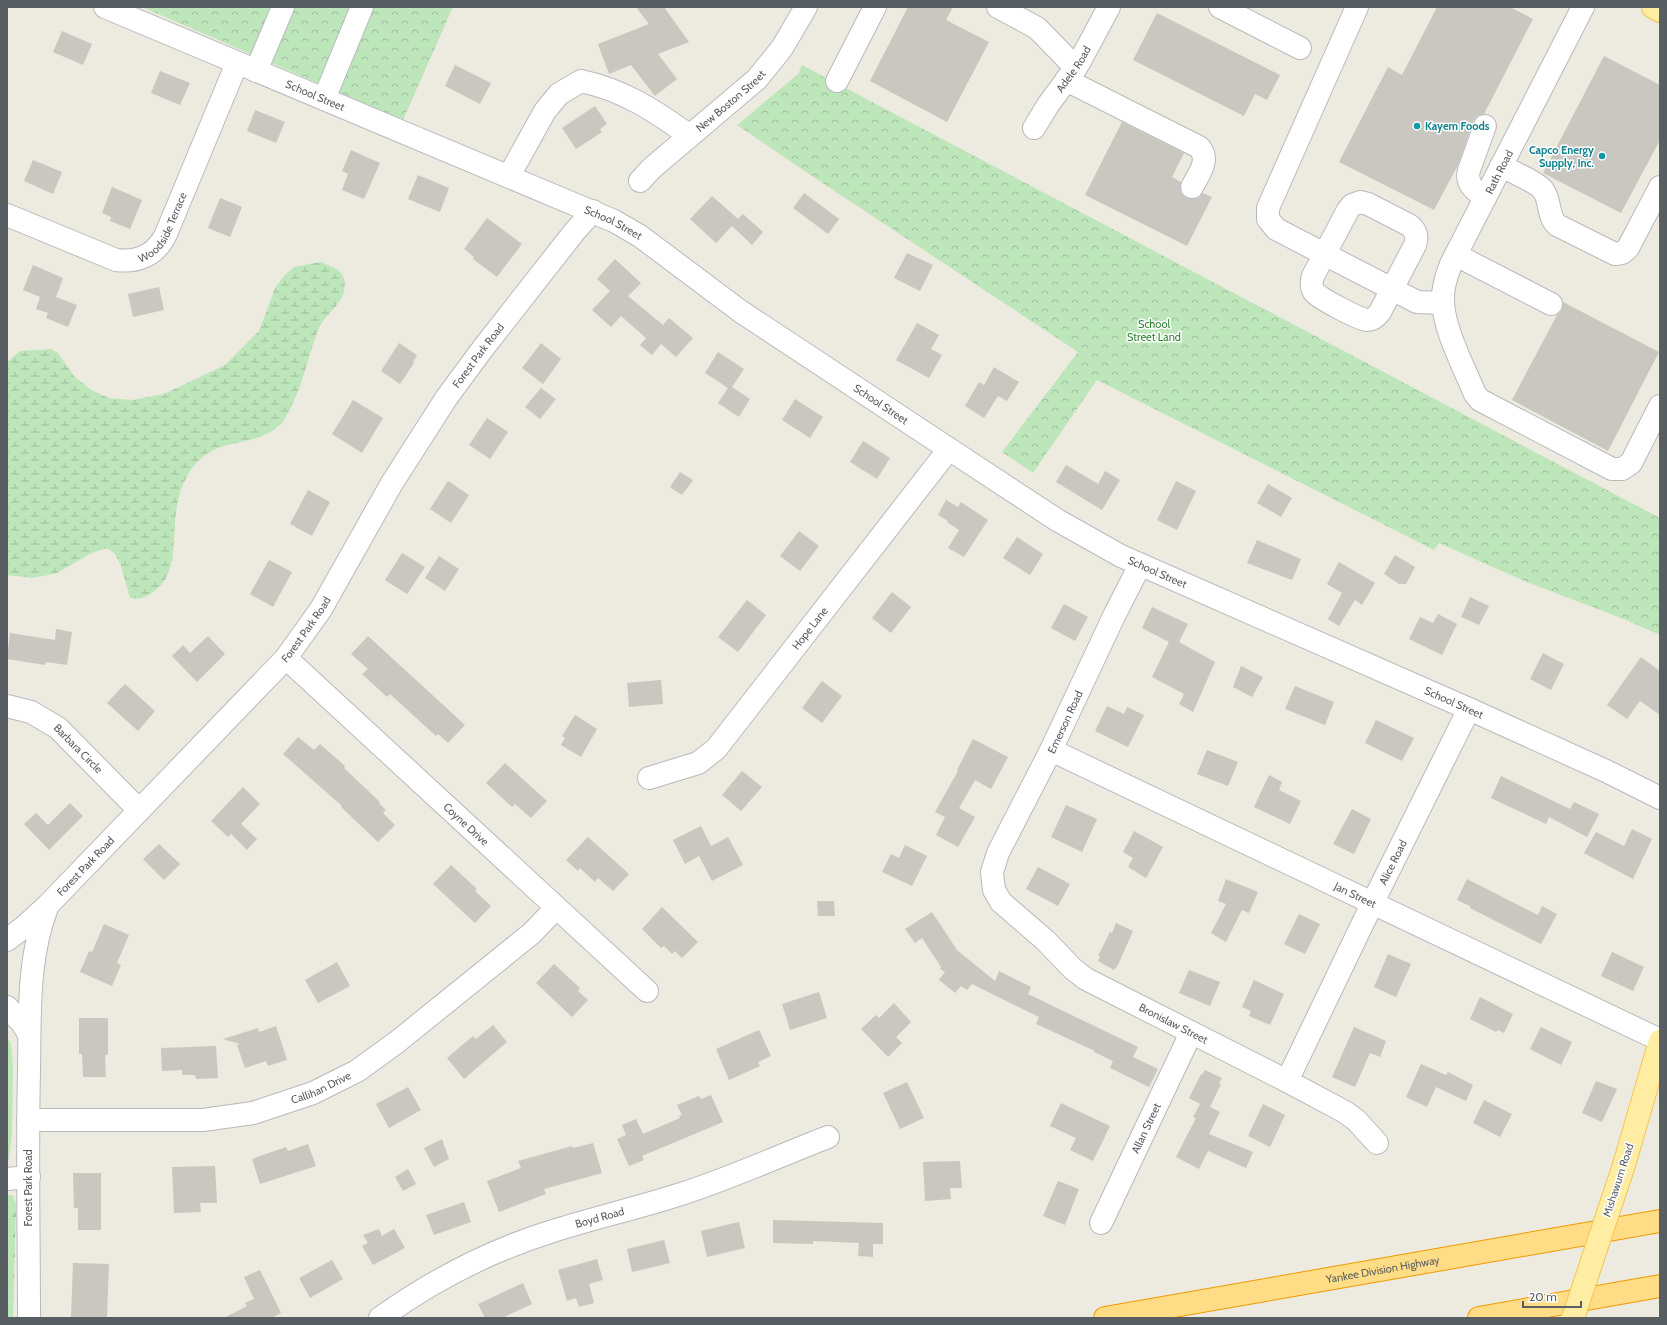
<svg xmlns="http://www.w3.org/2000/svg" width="1667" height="1325" viewBox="0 0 1667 1325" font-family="Cabin,sans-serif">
	<defs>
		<pattern id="forest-firs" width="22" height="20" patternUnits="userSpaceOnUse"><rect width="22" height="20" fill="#bde7bb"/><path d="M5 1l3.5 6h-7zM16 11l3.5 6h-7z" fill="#9dbe9c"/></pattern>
		<pattern id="wetland-marsh" width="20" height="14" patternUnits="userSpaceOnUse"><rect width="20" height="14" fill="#bde7bb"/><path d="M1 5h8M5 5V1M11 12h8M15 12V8" fill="none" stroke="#9dbe9c"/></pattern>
		<pattern id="park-crowns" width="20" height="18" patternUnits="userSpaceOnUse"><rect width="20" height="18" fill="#bde7bb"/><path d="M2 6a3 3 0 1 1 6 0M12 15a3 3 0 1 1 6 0" fill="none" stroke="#9dbe9c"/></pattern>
	</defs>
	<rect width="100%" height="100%" fill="#edeae0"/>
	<g fill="url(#forest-firs)">
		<path d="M7,1038L11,1043L13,1066L12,1133L9,1160L7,1161Z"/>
		<path d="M7,1194L13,1196L16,1204L13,1318H7Z"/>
	</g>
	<path fill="url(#wetland-marsh)" d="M321,262C329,266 342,269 344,279C349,302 327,311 319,328C307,357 303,389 286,416C284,419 283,423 280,425C248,453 211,431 186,478C180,489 178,500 176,512C172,540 179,578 150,594C142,599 139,599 130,598L121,566L115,554L107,548L92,553L57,573L33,578L7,575V362L20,351L51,349L58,353L74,376L91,390L109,398L132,400L164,394L225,365L259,331L275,288L284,276L294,267Z"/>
	<g fill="url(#park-crowns)">
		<path d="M142,7H453L403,120Z"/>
		<path d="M802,65L1660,518V635L1624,619L1529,583L1439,543L1434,550L1097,380L1033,473L1002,452L1078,352L815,178L737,125L798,74Z"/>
	</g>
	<g fill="#cac6c0">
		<path d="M636,7H664L689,42L658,54L677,79L655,96L631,65L609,74L598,44L649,24Z"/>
		<path d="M908,7H953L946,20L989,42L947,122L870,81Z"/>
		<path d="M1437,7H1510L1533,19L1484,114L1477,116L1473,122L1458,165L1434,210L1339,162L1388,67L1402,75Z"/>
		<path d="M1157,13L1280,75L1267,100L1255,94L1244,116L1133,60Z"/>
		<path d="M62,31L92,44L83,65L53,52Z"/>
		<path d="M1604,56L1660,85V140L1621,213L1543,173Z"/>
		<path d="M455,65L491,83L480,104L445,86Z"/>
		<path d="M160,71L190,83L180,105L151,93Z"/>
		<path d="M595,106L607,124L600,129L602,132L576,149L562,128Z"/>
		<path d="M255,110L285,122L276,143L247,131Z"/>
		<path d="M1122,122L1184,153L1172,177L1181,182L1180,188L1181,193L1186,198L1193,199L1199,197L1203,193L1212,197L1187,246L1085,195Z"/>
		<path d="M351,150L380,163L364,199L342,190L348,174L342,171Z"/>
		<path d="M33,160L62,172L53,194L24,181Z"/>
		<path d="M418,175L449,188L440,212L408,199Z"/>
		<path d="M112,187L142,200L130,229L110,221L111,217L102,213Z"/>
		<path d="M804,193L839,219L828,234L793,208Z"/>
		<path d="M712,196L738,219L743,214L763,232L752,245L732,226L716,243L690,219Z"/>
		<path d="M220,198L242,207L230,237L208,228Z"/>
		<path d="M487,218L522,244L497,277L473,259L474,257L464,249Z"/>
		<path d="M907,253L933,265L920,291L894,278Z"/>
		<path d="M615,259L641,283L628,296L663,325L669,318L693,338L676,357L661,344L652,355L640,345L646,338L621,316L611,327L592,310L610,291L597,279Z"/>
		<path d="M33,265L63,278L56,297L77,305L68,327L46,318L48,313L36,309L40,297L23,290Z"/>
		<path d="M159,287L164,310L133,317L128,294Z"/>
		<path d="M1563,302L1659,352L1608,451L1512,400L1557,315L1562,310Z"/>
		<path d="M917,323L939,335L931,349L942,355L929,378L896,360Z"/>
		<path d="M399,343L417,355L413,362L414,363L400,384L381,371Z"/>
		<path d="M541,343L561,359L543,384L522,368Z"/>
		<path d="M718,352L744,369L732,387L750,399L739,417L718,403L728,388L705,373Z"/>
		<path d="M994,367L1019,382L1007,401L998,396L984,418L965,406L979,382L984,385Z"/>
		<path d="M541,388L556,399L540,419L525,407Z"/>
		<path d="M795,399L823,417L810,438L782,420Z"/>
		<path d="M353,400L383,418L362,453L332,434Z"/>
		<path d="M487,418L508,432L490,459L469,445Z"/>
		<path d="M863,441L890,458L877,479L850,462Z"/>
		<path d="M1066,465L1098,484L1105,471L1120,480L1102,510L1056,482Z"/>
		<path d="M680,472L693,480L682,495L670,487Z"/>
		<path d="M448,481L469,495L451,523L430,509Z"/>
		<path d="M1176,481L1196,491L1177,530L1157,520Z"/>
		<path d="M1268,484L1292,498L1281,517L1257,503Z"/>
		<path d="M308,490L330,502L312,536L290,524Z"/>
		<path d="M946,500L958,507L961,502L988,520L964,557L948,548L959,530L947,522L948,521L938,515Z"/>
		<path d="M799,531L819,546L800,571L780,556Z"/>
		<path d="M1017,537L1043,554L1030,575L1003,558Z"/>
		<path d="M1257,540L1301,559L1292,580L1247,563Z"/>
		<path d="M402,553L425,567L407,594L385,580Z"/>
		<path d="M1395,555L1415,567L1406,584H1399L1384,574Z"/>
		<path d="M439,556L459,569L445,591L425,578Z"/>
		<path d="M269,560L292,572L273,607L250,594Z"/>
		<path d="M1339,562L1375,583L1362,605L1355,600L1339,626L1328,619L1342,593L1327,584Z"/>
		<path d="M892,592L911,607L891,633L872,618Z"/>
		<path d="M1470,597L1489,606L1479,625L1461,617Z"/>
		<path d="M747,600L766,615L738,652L718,637Z"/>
		<path d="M1064,604L1088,617L1075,641L1051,628Z"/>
		<path d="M1152,607L1188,624L1179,642L1215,662L1193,712L1179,704L1184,694L1152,677L1169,642L1142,628Z"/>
		<path d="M1438,614L1457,624L1442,655L1409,639L1420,617L1433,623Z"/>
		<path d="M56,629L72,632L67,665L46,662L45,665L7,659L10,633L55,640Z"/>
		<path d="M208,636L225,654L197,682L172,656L183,645L190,653Z"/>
		<path d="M368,636L465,725L448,743L438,734L436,736L390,694L387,697L362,674L368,669L351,654Z"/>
		<path d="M1543,653L1564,664L1551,690L1530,679Z"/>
		<path d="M1641,657L1660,671V715L1640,701L1627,719L1607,705Z"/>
		<path d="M1241,666L1263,677L1252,697L1233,687Z"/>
		<path d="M661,680L663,704L629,707L627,683Z"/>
		<path d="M822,681L842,696L822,723L802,708Z"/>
		<path d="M125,684L155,711L138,731L107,703Z"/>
		<path d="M1295,686L1334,702L1325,725L1285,709Z"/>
		<path d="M1107,706L1124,714L1127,707L1144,715L1128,747L1095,731Z"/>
		<path d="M575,715L597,729L581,757L561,745L565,738L562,736Z"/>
		<path d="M1376,720L1414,738L1402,761L1365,743Z"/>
		<path d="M298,737L314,750L320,744L345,766L344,768L380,802L379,803L386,810L383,813L395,825L378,842L341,807L342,806L283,754Z"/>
		<path d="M973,739L1008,757L991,789L975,780L959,808L975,817L958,847L936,835L945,817L935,812L958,771L957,770Z"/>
		<path d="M1207,750L1238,762L1228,786L1197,774Z"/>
		<path d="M505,763L547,801L531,818L515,804L512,807L486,783Z"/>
		<path d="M742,771L762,787L741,811L722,795Z"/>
		<path d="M1269,775L1282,782L1279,790L1301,801L1290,824L1254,807Z"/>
		<path d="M1501,776L1570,809L1574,802L1599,814L1587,837L1549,817L1546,824L1491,798Z"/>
		<path d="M243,787L260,804L241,824L257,839L247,850L231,834L228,837L211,821Z"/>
		<path d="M70,803L83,816L49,850L24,824L36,813L48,825Z"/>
		<path d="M1066,805L1097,819L1082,852L1051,837Z"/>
		<path d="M1352,809L1371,819L1354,854L1333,844Z"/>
		<path d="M701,826L711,846L728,837L743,865L712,881L699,856L685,864L673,840Z"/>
		<path d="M1632,829L1652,839L1633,879L1584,853L1596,832L1624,846Z"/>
		<path d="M1134,831L1163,847L1146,878L1128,867L1133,858L1123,852Z"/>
		<path d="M588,837L629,874L613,891L598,878L595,882L580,868L578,871L566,860Z"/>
		<path d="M159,844L180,864L164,880L143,859Z"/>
		<path d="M905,845L927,856L912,886L882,872L891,854L899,858Z"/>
		<path d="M451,865L477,889L475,891L491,906L475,923L433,884Z"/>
		<path d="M1038,867L1070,884L1058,906L1026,889Z"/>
		<path d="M1226,879L1258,892L1249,913L1242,910L1226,942L1211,933L1226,904L1218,901Z"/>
		<path d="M1467,879L1538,915L1542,906L1557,914L1541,944L1470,908V906L1457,900Z"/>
		<path d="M817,901H834L835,916H818Z"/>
		<path d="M662,907L698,942L682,958L675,951L672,954L664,946L661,948L642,929Z"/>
		<path d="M932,912L957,950L995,981L999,971L1031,987L1028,994L1138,1047L1133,1057L1158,1069L1149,1087L1110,1068L1113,1061L1094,1052L1095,1051L1036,1024L1039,1017L972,984L967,990L961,986L955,993L939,980L945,972L940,969L941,967L922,938L915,943L905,929Z"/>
		<path d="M1299,914L1320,924L1305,954L1284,944Z"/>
		<path d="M1116,923L1133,931L1118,965L1114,970L1098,961L1100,956H1098L1110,932L1112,933Z"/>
		<path d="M104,924L129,935L117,963L121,965L112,986L80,972L89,951L92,952Z"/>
		<path d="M1612,952L1644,967L1633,991L1601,976Z"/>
		<path d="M1388,954L1411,964L1396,997L1374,987Z"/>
		<path d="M337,962L350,986L318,1003L305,980Z"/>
		<path d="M554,964L580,988L578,991L588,1000L572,1017L536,983Z"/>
		<path d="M1189,970L1220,982L1210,1006L1179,993Z"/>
		<path d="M1254,980L1284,994L1270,1025L1249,1016L1251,1011L1242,1007Z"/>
		<path d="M819,992L827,1018L790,1030L782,1004Z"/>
		<path d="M1480,997L1513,1014L1504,1033L1498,1030L1496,1032L1470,1019Z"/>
		<path d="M894,1003L911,1022L896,1037L902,1043L888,1057L861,1029L876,1015L879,1018Z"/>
		<path d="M79,1018H108V1055H105L106,1077H83L82,1054H79Z"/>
		<path d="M493,1025L507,1042L464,1079L447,1058L473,1036L476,1039Z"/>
		<path d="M276,1026L287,1060L268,1066L266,1061L245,1068L237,1045L240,1044L223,1039L258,1028L259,1032Z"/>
		<path d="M1354,1027L1386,1041L1380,1057L1370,1053L1355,1087L1332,1077Z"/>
		<path d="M1541,1027L1572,1042L1561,1065L1530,1049Z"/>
		<path d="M759,1030L771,1056L758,1062L760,1066L729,1080L716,1049Z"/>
		<path d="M216,1046L218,1078L196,1079L195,1075H182V1070L162,1071L161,1048Z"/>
		<path d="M1421,1064L1446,1075L1448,1072L1473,1085L1466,1101L1436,1087L1427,1107L1406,1097Z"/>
		<path d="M1205,1070L1222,1078L1219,1083L1221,1084L1210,1107L1220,1112L1209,1134L1253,1152L1246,1168L1208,1151L1199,1169L1176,1157L1196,1118L1193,1117L1200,1104L1189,1098L1201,1074L1202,1075Z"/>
		<path d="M1596,1081L1617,1089L1602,1122L1582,1113Z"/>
		<path d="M907,1082L924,1118L900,1129L883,1093Z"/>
		<path d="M408,1087L421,1110L389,1128L376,1104Z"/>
		<path d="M711,1095L723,1122L642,1156L644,1160L629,1166L617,1139L626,1135L622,1125L636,1119L643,1134L680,1118L679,1116L682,1115L677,1105L699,1096L701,1099Z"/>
		<path d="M1484,1100L1512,1114L1500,1137L1473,1123Z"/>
		<path d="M1061,1103L1110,1126L1093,1161L1070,1150L1076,1138L1050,1126Z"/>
		<path d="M1263,1104L1285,1115L1270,1147L1248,1136Z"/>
		<path d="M442,1139L449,1159L434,1167L424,1148Z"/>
		<path d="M593,1143L602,1173L544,1189L546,1194L499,1212L487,1181L521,1168L518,1161L572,1146L573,1148Z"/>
		<path d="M308,1144L316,1166L260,1184L252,1159L286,1147L288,1151Z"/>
		<path d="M960,1161L962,1188H950L951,1199L925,1201L923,1162Z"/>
		<path d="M215,1166L217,1203H200L201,1212L174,1213L172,1167Z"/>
		<path d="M408,1169L416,1184L403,1191L395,1177Z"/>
		<path d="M73,1173H101V1230H78V1208H74Z"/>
		<path d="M1058,1181L1079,1189L1065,1225L1043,1216Z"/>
		<path d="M464,1202L471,1222L434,1235L426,1215Z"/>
		<path d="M773,1220L883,1223V1244H873V1257L858,1256L859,1243L813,1241V1244L773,1243Z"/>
		<path d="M739,1222L745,1248L707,1257L701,1231Z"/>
		<path d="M379,1229L382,1236L394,1229L405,1248L373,1265L362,1246L368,1243L363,1235Z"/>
		<path d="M664,1240L670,1263L632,1272L627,1249Z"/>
		<path d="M597,1259L603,1280L589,1284L594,1303L579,1307L576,1298L567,1301L558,1270Z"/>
		<path d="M332,1260L343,1279L310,1298L299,1278Z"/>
		<path d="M73,1263L109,1264L107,1318H71Z"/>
		<path d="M260,1270L281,1313L271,1318H224L247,1306L245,1303L254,1299L244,1277Z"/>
		<path d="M523,1283L532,1304L502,1318H485L478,1304Z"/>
	</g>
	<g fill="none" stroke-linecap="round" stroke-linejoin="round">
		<defs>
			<g id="minor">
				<path id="s1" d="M105,7L614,221L640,236L740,311L949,449L1057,520L1121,556L1469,709L1606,771L1660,798"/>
				<path d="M998,7L1037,28L1076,68"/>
				<path d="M1220,7L1300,48"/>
				<path d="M1357,7L1268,208V219L1276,229L1417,302L1443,303"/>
				<path d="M1583,7L1451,264C1447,274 1443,286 1443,297C1442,327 1464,367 1475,394L1480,400L1612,469H1622L1631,463L1660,406"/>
				<path d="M256,71L283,7"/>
				<path d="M1066,80L1199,147C1211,160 1198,175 1192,187"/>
				<path d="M837,81L875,7"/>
				<path d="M324,99L362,7"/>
				<path d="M1485,126L1469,170C1465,184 1475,190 1485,198"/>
				<path id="s2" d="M1034,128L1048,105L1079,63L1109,7"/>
				<path d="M1501,166C1511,171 1538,183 1543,190C1551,200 1547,216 1557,225L1615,254L1622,253L1628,248L1660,187"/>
				<path d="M509,176L545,111L559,94L581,81C624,90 655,111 690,136"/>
				<path id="s3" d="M640,181L652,168L757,79L782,48L806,7"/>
				<path d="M1360,202L1368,204L1409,225C1416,230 1418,237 1415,245L1380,312C1377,316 1373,320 1367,320C1359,319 1318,298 1314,292C1311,287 1311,282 1313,276L1348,210L1352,205Z"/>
				<path id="s4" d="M7,215L116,260C138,263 156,255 166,234L237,63"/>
				<path d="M1456,255L1551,304"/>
				<path id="s5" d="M1140,565L1114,616L1051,750L998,853L992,872L994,890L1001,902L1045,940L1073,969L1086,979L1287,1081L1345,1112L1356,1120L1377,1143"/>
				<path id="s6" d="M286,658L647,991"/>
				<path id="s7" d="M7,706L31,712L58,728L139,810"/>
				<path id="s8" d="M1051,750L1660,1040"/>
				<path id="s9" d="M649,778L698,763L716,749L949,449"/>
				<path d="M7,940L24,927L46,907"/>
				<path d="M7,1007L22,1023L29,1034"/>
				<path id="s10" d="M1287,1081L1373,902L1469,709"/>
				<path id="s11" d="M28,1120H203L253,1113L313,1093L357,1071L397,1042L532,933L556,908"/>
				<path d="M7,1179L29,1177"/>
				<path id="s12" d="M1101,1223L1191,1033"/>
				<path id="s13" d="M29,1318C29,1236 27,1154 29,1072C30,1016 27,957 48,905L286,658L321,609L392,483L447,397L484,347L575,231L593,211"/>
				<path id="s14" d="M380,1318C432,1281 489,1251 550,1232C593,1218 638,1208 681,1194C731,1178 779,1156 828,1137"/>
			</g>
			<g id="major">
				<path d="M1653,7L1660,11"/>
				<path d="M1624,1165L1660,1041"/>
			</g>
			<g id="highway">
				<path id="s15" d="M1105,1318L1660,1221"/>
				<path d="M1479,1318L1660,1286"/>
			</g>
		</defs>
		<use href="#minor" stroke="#b6b9be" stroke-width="24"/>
		<use href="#major" stroke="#f9c34e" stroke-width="24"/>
		<use href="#highway" stroke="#ee9b00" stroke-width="24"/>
		<use href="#minor" stroke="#fff" stroke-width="22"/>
		<use href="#major" stroke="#ffeda4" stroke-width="22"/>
		<use href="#highway" stroke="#ffdc86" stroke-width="22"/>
		<defs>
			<path id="major-bridge" d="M1573,1318L1624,1165"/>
		</defs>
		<use href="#major-bridge" stroke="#f9c34e" stroke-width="24" stroke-linecap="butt"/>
		<use href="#major-bridge" stroke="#ffeda4" stroke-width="22"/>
	</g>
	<g fill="#0f9aa8" stroke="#fff" stroke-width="1.5">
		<circle cx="1417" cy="126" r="4"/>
		<circle cx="1602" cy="156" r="4"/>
	</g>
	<g text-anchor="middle" stroke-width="3" stroke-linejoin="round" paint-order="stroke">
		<g font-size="11" fill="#595e63" stroke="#fff">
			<text dy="4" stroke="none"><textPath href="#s2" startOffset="71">Adele Road</textPath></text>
			<text dy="4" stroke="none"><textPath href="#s1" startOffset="228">School Street</textPath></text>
			<text dy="4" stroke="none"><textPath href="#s3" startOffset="121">New Boston Street</textPath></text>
			<text transform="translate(1499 172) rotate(-63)" y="4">Rath Road</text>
			<text dy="4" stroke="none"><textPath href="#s1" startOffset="552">School Street</textPath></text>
			<text dy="4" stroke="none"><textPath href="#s4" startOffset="182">Woodside Terrace</textPath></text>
			<text dy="4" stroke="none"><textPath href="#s13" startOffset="1117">Forest Park Road</textPath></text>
			<text dy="4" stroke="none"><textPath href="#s1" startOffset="876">School Street</textPath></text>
			<text dy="4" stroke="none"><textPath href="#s1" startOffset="1200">School Street</textPath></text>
			<text dy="4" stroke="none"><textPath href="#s9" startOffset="227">Hope Lane</textPath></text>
			<text dy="4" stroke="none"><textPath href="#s13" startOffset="793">Forest Park Road</textPath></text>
			<text dy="4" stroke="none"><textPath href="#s1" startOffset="1524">School Street</textPath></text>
			<text transform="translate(1065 722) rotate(-65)" y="4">Emerson Road</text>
			<text dy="4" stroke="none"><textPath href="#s7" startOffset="85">Barbara Circle</textPath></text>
			<text dy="4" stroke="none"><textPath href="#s6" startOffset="245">Coyne Drive</textPath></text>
			<text dy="4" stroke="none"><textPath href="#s10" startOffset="243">Alice Road</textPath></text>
			<text dy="4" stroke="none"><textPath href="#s13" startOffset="469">Forest Park Road</textPath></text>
			<text dy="4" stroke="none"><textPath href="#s8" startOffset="337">Jan Street</textPath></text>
			<text dy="4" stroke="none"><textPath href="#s5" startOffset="586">Bronislaw Street</textPath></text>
			<text dy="4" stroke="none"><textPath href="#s11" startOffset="298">Callihan Drive</textPath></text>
			<text dy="4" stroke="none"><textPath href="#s12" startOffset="105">Allan Street</textPath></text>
			<text transform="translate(1618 1180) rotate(-72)" y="4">Mishawum Road</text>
			<text transform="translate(28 1188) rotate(-90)" y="4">Forest Park Road</text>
			<text dy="4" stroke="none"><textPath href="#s14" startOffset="243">Boyd Road</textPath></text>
			<text dy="4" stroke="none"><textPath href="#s15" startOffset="282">Yankee Division Highway</textPath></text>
		</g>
		<g font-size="11" font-weight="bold" fill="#0d838f" stroke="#fff" text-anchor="start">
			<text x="1425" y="130">Kayem Foods</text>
			<text x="1594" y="154" text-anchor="end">Capco Energy<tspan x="1594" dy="13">Supply, Inc.</tspan></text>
		</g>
		<g font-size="11" fill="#2f8430" stroke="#fff">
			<text x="1154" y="328">School<tspan x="1154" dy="13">Street Land</tspan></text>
		</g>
	</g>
	<rect width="1667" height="1325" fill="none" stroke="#595e63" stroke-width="16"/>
	<path d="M1523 1301v6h58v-6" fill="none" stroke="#595e63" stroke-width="2"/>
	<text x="1529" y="1301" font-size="12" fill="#595e63" stroke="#ffffff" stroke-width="3" paint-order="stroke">20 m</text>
</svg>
